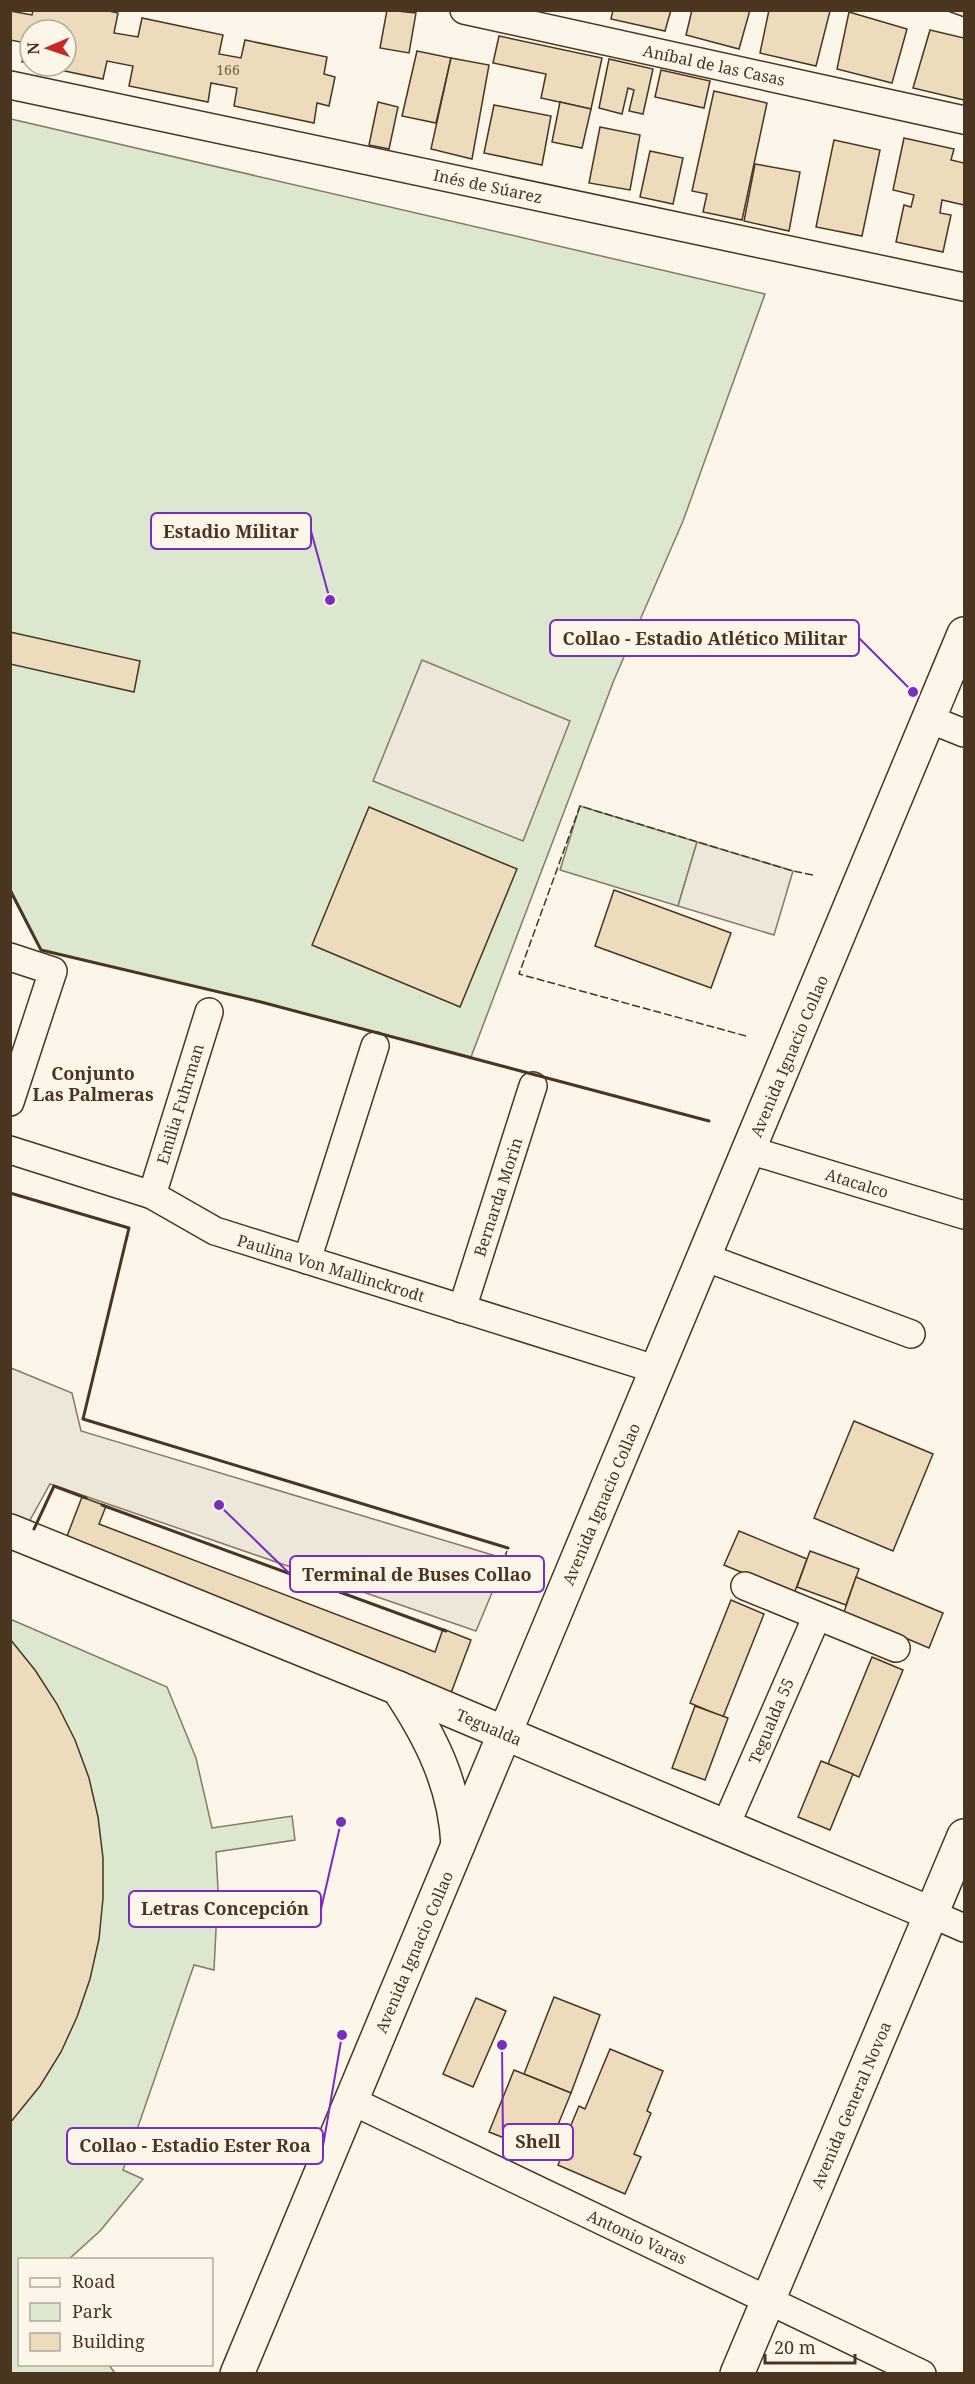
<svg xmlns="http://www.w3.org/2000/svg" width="975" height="2384" viewBox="0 0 975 2384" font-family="'Noto Serif',serif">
	<rect width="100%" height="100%" fill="#fbf6e9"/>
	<g fill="#dce7d0" stroke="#887966" stroke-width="1.5">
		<path d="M11,119L765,294L683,521L614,680L471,1057L261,1002L41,950L11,890Z"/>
		<path d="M580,806L697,842L678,906L560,870Z"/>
		<path d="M10,1619L167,1687L196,1758L212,1828L292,1816L295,1840L216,1852L218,1889L214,1970L194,1965L123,2170L143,2179L100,2231L69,2259L20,2260V2364L109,2365L115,2373H11Z"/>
	</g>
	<g fill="#ede7d9" stroke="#887966" stroke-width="1.5">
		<path d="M422,660L570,721L523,841L373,781Z"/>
		<path d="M697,842L793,871L774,935L678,906Z"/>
		<path d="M11,1368L72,1393L81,1431L506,1559L476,1631L50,1484L24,1531L11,1526Z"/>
	</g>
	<g fill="#ecdcbc" stroke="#4a3520" stroke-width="1.5">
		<path d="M33,10H104L118,13L114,33L138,37L142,18L223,35L219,54L241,58L245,40L327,57L324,74L335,77L329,106L317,103L314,123L234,106L237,88L211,83L208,102L129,86L133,66L107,61L103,79L41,66H66V30H30V64L22,62L26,43L10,40V11L32,15Z"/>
		<path d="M387,10L416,13L409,53L380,48Z"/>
		<path d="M613,10H671L665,31L611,19Z"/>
		<path d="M692,10H750L739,49L686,35Z"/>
		<path d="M769,10L830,11L816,66L760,53Z"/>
		<path d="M945,10H964V17Z"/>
		<path d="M849,12L907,29L892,83L837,69Z"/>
		<path d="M930,30L964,38V100L913,88Z"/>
		<path d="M499,36L602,58L591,109L541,98L546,74L493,63Z"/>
		<path d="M417,51L451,58L436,123L402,116Z"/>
		<path d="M451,58L489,65L472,159L431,149Z"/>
		<path d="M609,59L653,69L643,114L629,111L634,90L628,88L622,114L599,108Z"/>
		<path d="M661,70L710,81L704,108L655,97Z"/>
		<path d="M714,91L767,103L742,220L703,212L707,194L692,191Z"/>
		<path d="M378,102L398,107L389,149L369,145Z"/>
		<path d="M560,102L591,109L582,148L552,142Z"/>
		<path d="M494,105L551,116L542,165L484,153Z"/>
		<path d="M600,127L640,135L630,190L589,183Z"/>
		<path d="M904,138L954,149L951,160L964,163V205L942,200L940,213L951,215L943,252L896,242L904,205L911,207L914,195L893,190Z"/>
		<path d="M834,140L880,150L862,236L816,227Z"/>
		<path d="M650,151L683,158L673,204L640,197Z"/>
		<path d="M755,164L800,172L789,231L744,221Z"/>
		<path d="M10,632L140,661L134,692L10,664Z"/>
		<path d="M369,807L517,869L460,1007L312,945Z"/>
		<path d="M614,890L731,933L711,988L595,946Z"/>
		<path d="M854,1421L933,1454L893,1551L814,1518Z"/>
		<path d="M82,1497L106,1506L99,1524L435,1652L443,1629L471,1640L451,1693L64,1544Z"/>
		<path d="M739,1531L807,1559L794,1594L724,1565Z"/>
		<path d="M810,1551L859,1569L846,1605L797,1587Z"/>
		<path d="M856,1577L943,1613L929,1648L844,1612Z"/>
		<path d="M731,1600L764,1614L723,1717L690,1703Z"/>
		<path d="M10,1639L35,1670L57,1704L75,1740L89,1778L98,1817L103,1858V1898L99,1939L90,1979L77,2017L61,2052L40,2086L10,2123Z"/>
		<path d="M872,1657L903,1670L859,1777L828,1764Z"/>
		<path d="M695,1706L728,1718L705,1780L672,1768Z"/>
		<path d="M821,1761L853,1774L830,1830L798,1817Z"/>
		<path d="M554,1997L600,2015L571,2093L524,2074Z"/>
		<path d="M476,1998L506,2011L473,2087L443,2074Z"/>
		<path d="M610,2049L663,2071L647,2111L651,2113L634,2154L641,2157L625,2194L558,2165L566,2145L563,2144L579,2106L585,2109Z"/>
		<path d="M514,2070L571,2093L546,2154L489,2132Z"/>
	</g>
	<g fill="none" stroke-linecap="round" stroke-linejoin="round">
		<defs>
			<g id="minor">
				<path d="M464,10L964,120"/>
				<path d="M10,85L964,287"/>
				<path d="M929,719L964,733"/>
				<path d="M10,957L53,971L10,1102"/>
				<path d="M10,1150L152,1195L215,1231L658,1370"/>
				<path d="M749,1150L964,1215"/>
				<path d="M152,1195L209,1012"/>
				<path d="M704,1257L911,1334"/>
				<path d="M307,1260L375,1046"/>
				<path d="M462,1309L533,1086"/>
				<path d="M745,1586L896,1648"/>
				<path d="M725,1827L817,1616"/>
				<path d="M932,1914L964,1928"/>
				<path d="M352,2101L922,2374"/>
			</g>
			<path id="tertiary" d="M10,1531L398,1688L932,1914"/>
			<g id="secondary">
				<path d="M398,1688C431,1737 455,1785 458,1845"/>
				<path d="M237,2374L964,634"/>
				<path d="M737,2374L964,1836"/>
			</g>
		</defs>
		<use href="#minor" stroke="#4a3520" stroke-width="30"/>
		<use href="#tertiary" stroke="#4a3520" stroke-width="36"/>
		<use href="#secondary" stroke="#4a3520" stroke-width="36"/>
		<use href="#minor" stroke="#fbf6e9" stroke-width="27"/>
		<use href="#tertiary" stroke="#fbf6e9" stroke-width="33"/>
		<use href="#secondary" stroke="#fbf6e9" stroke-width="33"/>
		<g stroke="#4a3520" stroke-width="1.5" stroke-dasharray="8 3" stroke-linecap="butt">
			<path d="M746,1036L519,974L580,806L793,871L813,875"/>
			<path d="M494,1590L508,1548"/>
		</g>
		<g stroke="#4a3520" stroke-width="3">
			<path d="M10,890L41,950L261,1002L709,1121"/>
			<path d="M10,1193L129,1228L83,1419L508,1548"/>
			<path d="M102,1505L446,1631"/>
			<path d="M34,1529L54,1486L86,1498"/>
		</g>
	</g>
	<g text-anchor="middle" stroke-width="4.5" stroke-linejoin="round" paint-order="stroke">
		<g font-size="14" fill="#725f47">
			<text x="228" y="75">166</text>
		</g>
		<g font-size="16" fill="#4a3520" stroke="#fbf6e9">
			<text transform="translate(714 65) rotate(12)" y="6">Aníbal de las Casas</text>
			<text transform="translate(488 186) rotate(12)" y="6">Inés de Súarez</text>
			<text transform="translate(789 1056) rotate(-67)" y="6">Avenida Ignacio Collao</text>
			<text transform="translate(180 1104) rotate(-73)" y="6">Emilia Fuhrman</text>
			<text transform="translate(857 1183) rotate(17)" y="6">Atacalco</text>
			<text transform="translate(498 1197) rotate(-72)" y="6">Bernarda Morin</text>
			<text transform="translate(331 1268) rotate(17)" y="6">Paulina Von Mallinckrodt</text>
			<text transform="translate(601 1504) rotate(-67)" y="6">Avenida Ignacio Collao</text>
			<text transform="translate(771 1721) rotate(-67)" y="6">Tegualda 55</text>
			<text transform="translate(489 1727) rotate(23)" y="6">Tegualda</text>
			<text transform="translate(414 1952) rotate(-67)" y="6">Avenida Ignacio Collao</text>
			<text transform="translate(851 2105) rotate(-67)" y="6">Avenida General Novoa</text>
			<text transform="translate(637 2237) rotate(25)" y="6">Antonio Varas</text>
		</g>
		<g font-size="18" font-weight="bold" fill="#4a3520" stroke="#fbf6e9">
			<text x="93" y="1080">Conjunto<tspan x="93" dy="21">Las Palmeras</tspan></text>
		</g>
	</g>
	<path fill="none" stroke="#7b2cbf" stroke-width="2" d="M330 600L311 531M913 692L859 638M219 1505L290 1574M341 1822L321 1909M502 2045L503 2142M342 2035L323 2146"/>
	<g fill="#7b2cbf" stroke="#fbf6e9" stroke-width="2">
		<circle cx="330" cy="600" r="6"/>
		<circle cx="913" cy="692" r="6"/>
		<circle cx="219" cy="1505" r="6"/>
		<circle cx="341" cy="1822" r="6"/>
		<circle cx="502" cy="2045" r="6"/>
		<circle cx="342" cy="2035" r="6"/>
	</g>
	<g fill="#fbf6e9" stroke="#7b2cbf" stroke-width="2">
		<rect x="151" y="513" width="160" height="36" rx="6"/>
		<rect x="550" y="620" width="309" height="36" rx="6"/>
		<rect x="290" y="1556" width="254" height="36" rx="6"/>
		<rect x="129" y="1891" width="192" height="36" rx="6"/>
		<rect x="503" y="2124" width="70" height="36" rx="6"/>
		<rect x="67" y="2128" width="256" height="36" rx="6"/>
	</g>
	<g font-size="18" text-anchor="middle" font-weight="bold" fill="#4a3520">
		<text x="231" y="538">Estadio Militar</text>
		<text x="705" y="645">Collao - Estadio Atlético Militar</text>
		<text x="417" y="1581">Terminal de Buses Collao</text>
		<text x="225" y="1915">Letras Concepción</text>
		<text x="538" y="2148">Shell</text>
		<text x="195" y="2152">Collao - Estadio Ester Roa</text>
	</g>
	<rect width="975" height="2384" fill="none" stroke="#4a3520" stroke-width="24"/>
	<rect x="18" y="2258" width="195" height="108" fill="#fbf6e9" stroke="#b4a999" stroke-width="1.5"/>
	<rect x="30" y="2278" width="30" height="9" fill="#fbf6e9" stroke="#b4a999" stroke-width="1.5"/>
	<text x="72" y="2288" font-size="18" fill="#4a3520">Road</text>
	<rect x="30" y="2303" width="30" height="18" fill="#dce7d0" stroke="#b4a999" stroke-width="1.5"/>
	<text x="72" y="2318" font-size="18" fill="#4a3520">Park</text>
	<rect x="30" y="2333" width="30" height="18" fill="#ecdcbc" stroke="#b4a999" stroke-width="1.5"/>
	<text x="72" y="2348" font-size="18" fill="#4a3520">Building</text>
	<g transform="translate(48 48) rotate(268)"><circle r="28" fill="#fbf6e9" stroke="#b4a999" stroke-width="1.5"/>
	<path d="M0-4.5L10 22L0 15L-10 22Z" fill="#c62828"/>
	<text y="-9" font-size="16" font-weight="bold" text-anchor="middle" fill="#4a3520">N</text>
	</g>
	<path d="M765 2354v9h90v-9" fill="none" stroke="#4a3520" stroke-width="3"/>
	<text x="774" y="2354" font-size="18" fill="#4a3520" stroke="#fbf6e9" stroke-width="4.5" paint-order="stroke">20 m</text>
</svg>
